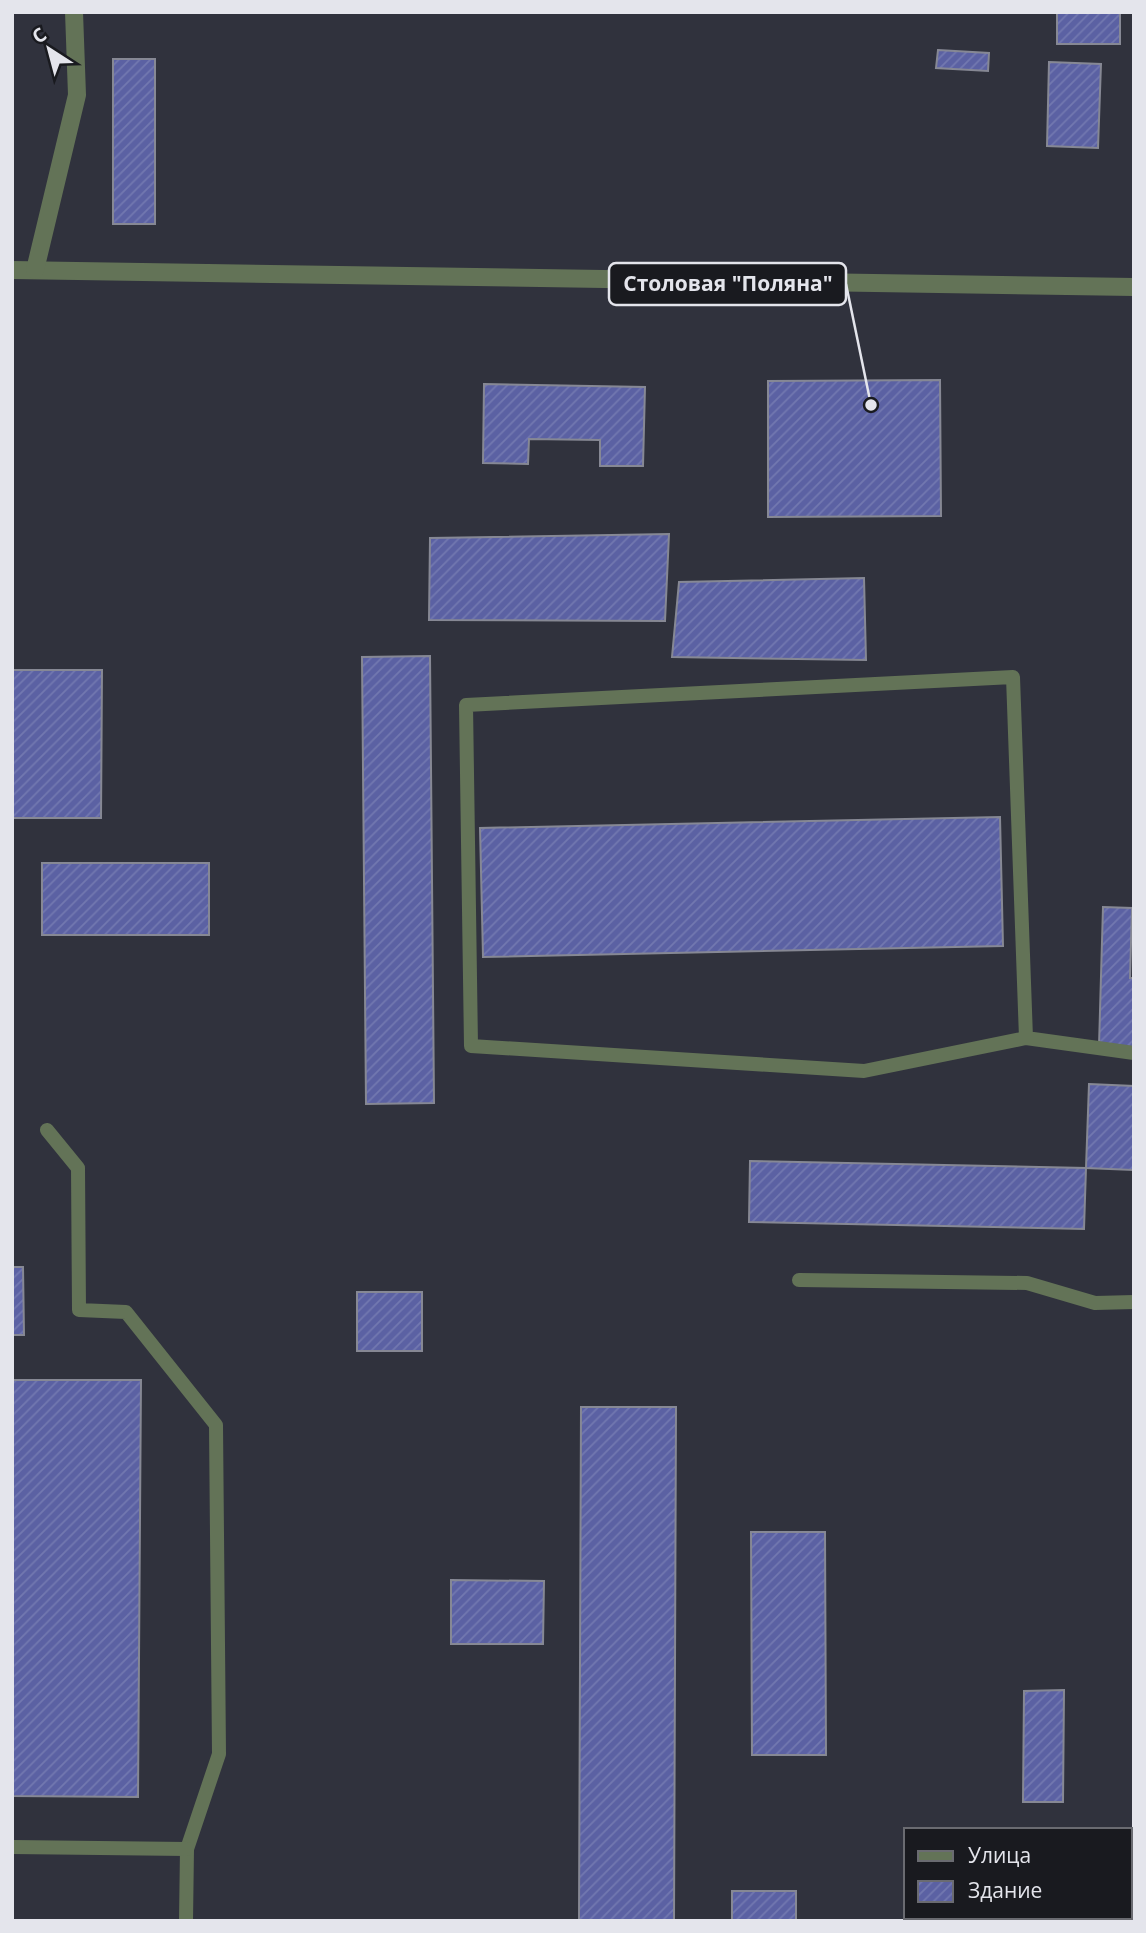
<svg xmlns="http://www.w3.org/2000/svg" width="1146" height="1933" viewBox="0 0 1146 1933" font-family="'Open Sans',sans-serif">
	<defs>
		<pattern id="building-hatch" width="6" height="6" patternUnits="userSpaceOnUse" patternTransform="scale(1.75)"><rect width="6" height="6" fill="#5b61a3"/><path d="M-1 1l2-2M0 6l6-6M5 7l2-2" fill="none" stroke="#7278b0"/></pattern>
	</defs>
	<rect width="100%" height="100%" fill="#30323d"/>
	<g fill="url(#building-hatch)" stroke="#868894" stroke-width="2">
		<rect x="1057" y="12" width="63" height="32"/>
		<path d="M938,50L989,53L988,71L936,68Z"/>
		<rect x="113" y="59" width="42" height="165"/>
		<path d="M1049,62L1101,64L1098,148L1047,146Z"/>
		<path d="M940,380L941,516L768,517V381Z"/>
		<path d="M484,384L645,387L643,466H600V440L529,439L528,464L483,463Z"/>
		<path d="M669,534L665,621L429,620L430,538Z"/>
		<path d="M864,578L866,660L672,657L679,582Z"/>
		<path d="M430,656L434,1103L366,1104L362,657Z"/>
		<path d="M12,670H102L101,818H12Z"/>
		<path d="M1000,817L1003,946L483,957L480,828Z"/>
		<rect x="42" y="863" width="167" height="72"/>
		<path d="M1103,907L1132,908L1130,978H1134V1047L1099,1046Z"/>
		<path d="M1089,1084L1134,1086L1133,1170L1086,1168Z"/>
		<path d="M750,1161L1086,1168L1084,1229L749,1222Z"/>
		<path d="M12,1267H23L24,1335H12Z"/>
		<rect x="357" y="1292" width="65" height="59"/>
		<path d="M12,1380H141L138,1797L12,1796Z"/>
		<path d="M581,1407H676L674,1921H579Z"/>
		<path d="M751,1532H825L826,1755H752Z"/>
		<path d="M451,1580L544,1581L543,1644H451Z"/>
		<path d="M1064,1690L1063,1802H1023L1024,1691Z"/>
		<rect x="732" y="1891" width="64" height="30"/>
	</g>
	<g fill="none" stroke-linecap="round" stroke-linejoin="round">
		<g stroke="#637357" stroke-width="14">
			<path d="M1026,1038L1013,677L466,705L471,1046L864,1071L1026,1038L1134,1053"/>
			<path d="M47,1130L78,1168L79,1310L126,1312L216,1425L219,1754L187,1849L186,1921"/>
			<path d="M799,1280L1027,1283L1095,1303L1134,1302"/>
			<path d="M12,1847L187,1849"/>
		</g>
		<g stroke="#637357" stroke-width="18">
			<path d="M12,270L1134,287"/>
			<path d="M35,270L77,95L74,12"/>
		</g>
	</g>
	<path fill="none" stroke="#e4e5ec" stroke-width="2.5" d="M871 405L846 284"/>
	<circle fill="#e4e5ec" stroke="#191a1f" stroke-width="2.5" cx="871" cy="405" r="7"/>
	<rect fill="#191a1f" stroke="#e4e5ec" stroke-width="2.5" x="609" y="263" width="237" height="42" rx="7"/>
	<g font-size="21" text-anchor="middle" font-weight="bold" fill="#e4e5ec">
		<text x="728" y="291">Столовая "Поляна"</text>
	</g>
	<rect width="1146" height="1933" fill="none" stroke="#e4e5ec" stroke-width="28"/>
	<rect x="904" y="1828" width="228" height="91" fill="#191a1f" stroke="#6a6b71" stroke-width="2"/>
	<rect x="918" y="1851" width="35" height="10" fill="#637357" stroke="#6a6b71" stroke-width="2"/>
	<text x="968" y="1863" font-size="21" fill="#e4e5ec">Улица</text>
	<rect x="918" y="1881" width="35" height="21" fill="url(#building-hatch)" stroke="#6a6b71" stroke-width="2"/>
	<text x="968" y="1898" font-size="21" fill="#e4e5ec">Здание</text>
	<g transform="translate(49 49) rotate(324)" stroke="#191a1f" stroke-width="5" paint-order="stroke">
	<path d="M0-5L12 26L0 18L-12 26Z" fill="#e4e5ec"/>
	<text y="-10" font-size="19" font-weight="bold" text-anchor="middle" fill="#e4e5ec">С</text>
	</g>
</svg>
